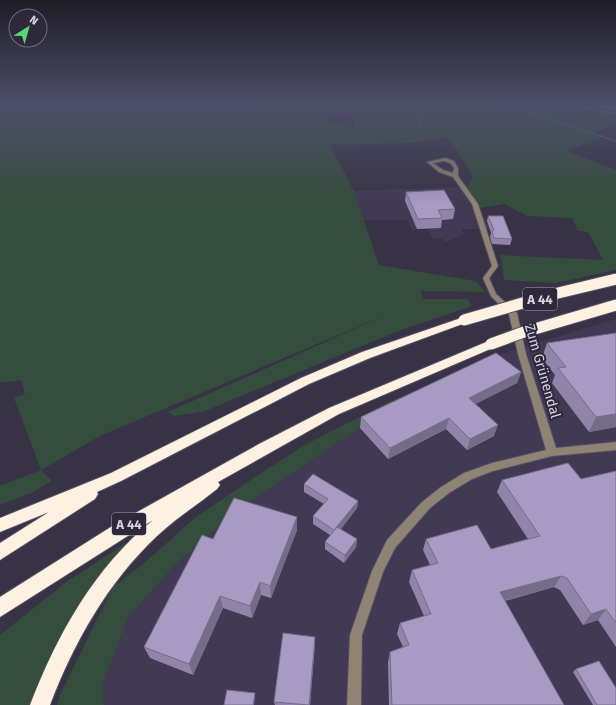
<svg xmlns="http://www.w3.org/2000/svg" width="616" height="705" viewBox="0 0 616 705" font-family="'Fira Sans',sans-serif">
	<rect width="100%" height="100%" fill="#383246"/>
	<g fill="#423a54">
		<path d="M459,187L467,188L480,208L490,229H461L464,234L445,242L443,239L432,238L428,229L412,230L407,220H362L354,191Z"/>
		<path d="M616,319V705H104L102,687L128,618L173,567L236,511L350,434L399,408L393,400L495,356Z"/>
	</g>
	<g fill="#354d3c">
		<path d="M0,105H338L322,121L354,127V114L360,105H568L616,116V124L591,134L601,138L566,151L616,170V270L556,283L504,280L500,255L603,260L588,232L578,231L572,218L527,216L504,204L480,208L467,188L473,176L449,137L410,143L330,145L354,191L379,265L476,281L485,292L421,291L423,299H467L472,306L398,331L205,411L174,416L168,412L388,314L100,436L41,470L52,481L31,493L0,505V486L41,470L14,398L25,394L21,380L0,383Z"/>
		<path d="M393,400L400,409L350,434L236,511L173,567L128,618L102,687L104,705H57L60,695L113,587L142,565L196,517L261,473L303,446Z"/>
		<path d="M134,538L33,705H0V635L69,580Z"/>
	</g>
	<g fill="none" stroke-linecap="round" stroke-linejoin="round">
		<g stroke="#2d656a" stroke-width="2">
			<path d="M410,105L419,119L421,127"/>
			<path d="M507,105L616,141"/>
		</g>
		<defs>
			<g id="minor">
				<path d="M571,105H579L616,113V115Z"/>
				<path d="M445,158L454,161L458,168V176L478,204L498,266L489,278L496,294L517,313L526,354L556,448L616,442V450L552,456L493,471L472,479L449,493L430,508L395,548L383,572L362,635L361,705H347L350,635L372,571L387,540L422,502L441,487L464,473L492,463L546,450L518,354L509,314L491,296L483,278L492,266L472,204L453,177L439,172L427,162ZM444,161L450,163L454,168L453,173L443,170L433,163Z"/>
			</g>
			<g id="motorway">
				<path d="M464,317L468,318L470,320L468,322L370,358L309,384L121,481L97,492L98,494L95,499L0,560V543L49,512L0,532V518L111,473L301,378L362,352Z"/>
				<path d="M491,340L495,341L497,344L495,347L339,414L218,482L220,485L217,489C197,505 175,519 157,536C108,582 74,642 50,705H30C57,635 94,568 153,520L0,617V597L114,525L259,444L329,408Z"/>
			</g>
		</defs>
		<use href="#minor" stroke="#554f62" stroke-width="2"/>
		<use href="#motorway" stroke="#554f62" stroke-width="2"/>
		<use href="#minor" fill="#8f8374" fill-rule="evenodd"/>
		<use href="#motorway" fill="#fdf1e2" fill-rule="evenodd"/>
		<defs>
			<g id="motorway-bridge">
				<path d="M464,320L554,294L616,279"/>
				<path d="M491,344L521,333L616,305"/>
			</g>
		</defs>
		<use href="#motorway-bridge" stroke="#554f62" stroke-width="13" stroke-linecap="butt"/>
		<use href="#motorway-bridge" stroke="#fdf1e2" stroke-width="11"/>
	</g>
	<g fill="#9085a8">
		<path d="M598,105H616V111L598,107Z"/>
		<path d="M406,192L455,209L453,219L442,220L441,228L417,229L405,201Z"/>
		<path d="M488,216L512,239L510,245L492,244L490,237L491,233L487,221Z"/>
		<path d="M547,343L616,427L589,432L552,383L555,375L542,358Z"/>
		<path d="M521,372L517,383L475,404L494,436L467,450L446,429L388,459L360,428L361,417Z"/>
		<path d="M616,471V647L598,620L583,625L560,590L554,587L505,601L564,705H389L388,662L390,652L403,647L397,634L400,623L424,616L409,582L412,570L430,565L423,550L426,539L491,549L528,539L497,492L502,480L581,479Z"/>
		<path d="M304,484L358,501L357,508L341,529L357,539L356,547L344,563L325,549V542L330,535L313,524V516L324,504L304,492Z"/>
		<path d="M297,517V530L271,598L261,595L252,618L223,608L193,675L150,658L144,647L213,539Z"/>
		<path d="M315,644L310,705H275L274,702Z"/>
		<path d="M576,669L616,705H593L573,672Z"/>
	</g>
	<g fill="#756c88">
		<path d="M521,372L517,383L466,409L469,398Z"/>
		<path d="M616,414V427L589,432L596,417Z"/>
		<path d="M449,418L446,429L388,459L390,448Z"/>
		<path d="M498,425L494,436L467,450L470,439Z"/>
		<path d="M358,501L357,508L334,538V530Z"/>
		<path d="M297,517V530L271,598L270,586Z"/>
		<path d="M357,539L356,547L344,563L345,555Z"/>
		<path d="M561,576L554,587L495,603L500,592Z"/>
		<path d="M260,582L261,595L252,618L250,606Z"/>
		<path d="M220,596L223,608L193,675L189,664Z"/>
		<path d="M606,609L598,620L583,625L591,614Z"/>
		<path d="M315,637L310,705H309Z"/>
		<path d="M255,693V696L254,705H253Z"/>
	</g>
	<g fill="#a79bc3" stroke="#756c88">
		<path d="M444,190L455,209L438,210L442,218L418,219L406,192Z"/>
		<path d="M488,216H503L512,239L494,238L492,231L494,230Z"/>
		<path d="M616,333V414L596,417L558,368L566,367L547,343Z"/>
		<path d="M496,353L521,372L469,398L498,425L470,439L449,418L390,448L361,417Z"/>
		<path d="M568,463L581,479L616,471V623L606,609L591,614L567,578L561,576L500,592L564,705H392L390,652L409,645L400,623L431,614L412,570L438,563L426,539L477,525L491,549L540,536L502,480Z"/>
		<path d="M313,474L358,501L334,530L313,516L328,499L304,484Z"/>
		<path d="M234,498L297,517L270,586L260,582L250,606L220,596L189,664L144,647L202,535L213,539Z"/>
		<path d="M337,527L357,539L345,555L325,542Z"/>
		<path d="M283,633L315,637L309,705L274,702Z"/>
		<path d="M599,661L616,688V705H597L576,669Z"/>
		<path d="M227,690L255,693L253,705H224Z"/>
	</g>
	<linearGradient id="sky" x2="0" y2="1"><stop stop-color="#1f1c26"/><stop offset="0.51" stop-color="#4d4f68"/><stop offset="1" stop-color="#4d4f68" stop-opacity="0"/></linearGradient>
	<rect width="616" height="204" fill="url(#sky)"/>
	<g text-anchor="middle" stroke-width="4" stroke-linejoin="round" paint-order="stroke">
		<g fill="#2e283c" stroke="#a5a0b0" stroke-width="1">
			<rect x="523" y="288" width="34" height="22" rx="3"/>
			<rect x="112" y="513" width="34" height="22" rx="3"/>
		</g>
		<g font-size="13" font-weight="bold" fill="#d8d4e1">
			<text x="540" y="304">A 44</text>
			<text x="129" y="529">A 44</text>
		</g>
		<g font-size="14" fill="#d8d4e1" stroke="#2e283c">
			<text transform="translate(543 371) rotate(74)" y="5">Zum Grünendal</text>
		</g>
	</g>
	<g transform="translate(28 28) rotate(37)"><circle r="19" fill="#2e283c" stroke="#726d7e"/>
	<path d="M0-3L7 15L0 10L-7 15Z" fill="#54d672"/>
	<text y="-6" font-size="11" font-weight="bold" text-anchor="middle" fill="#d8d4e1">N</text>
	</g>
</svg>
